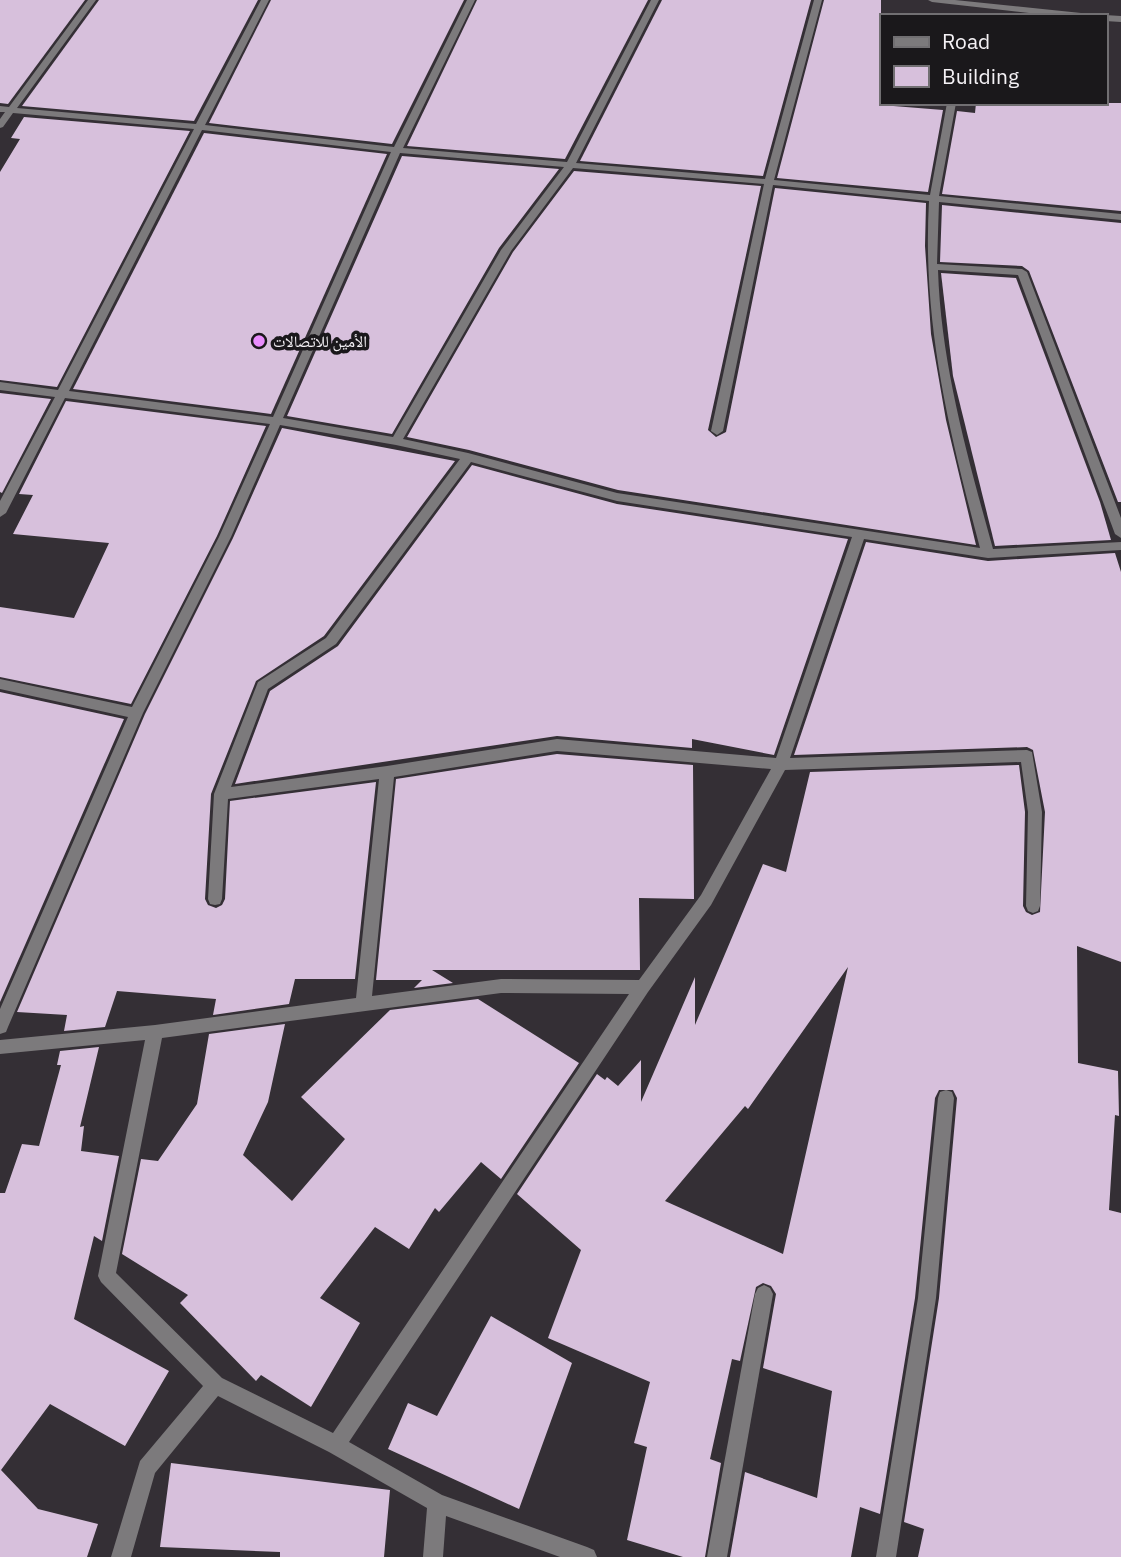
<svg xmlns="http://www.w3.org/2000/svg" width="1121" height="1557" viewBox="0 0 1121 1557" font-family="'IBM Plex Sans','Noto Naskh Arabic',sans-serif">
	<rect width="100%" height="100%" fill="#342f35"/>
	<g fill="#d7c0dc" fill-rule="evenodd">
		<path d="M0,0H85L8,104L0,103Z"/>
		<path d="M99,0H258L194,121L22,106Z"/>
		<path d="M271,0H464L392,144L209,123Z"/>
		<path d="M477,0H648L565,159L407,146Z"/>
		<path d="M662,0H811L763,176L580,161Z"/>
		<path d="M824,0H881V105L943,110L928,192L777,178Z"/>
		<path d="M976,103H1121V211L942,194L957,111L975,113Z"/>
		<path d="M24,117L190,131L57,387L0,380V172L20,139L11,138Z"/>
		<path d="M204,133L387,154L271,414L73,389Z"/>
		<path d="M402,156L559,169L499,248L392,434L287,416Z"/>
		<path d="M574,171L761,186L708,430L716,437L726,432L775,188L926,203L925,246L931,334L946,420L976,545L618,490L469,450L407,437L513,252Z"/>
		<path d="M942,205L1121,223V502H1118L1029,271L1022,266L940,262Z"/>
		<path d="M941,273L1016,278L1100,502L1111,540L995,546L953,376Z"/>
		<path d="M0,393L51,399L2,493L0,492Z"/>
		<path d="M66,401L266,426L217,536L131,704L0,677V607L74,618L109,543L13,534L33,495L19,494Z"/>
		<path d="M282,428L455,461L324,636L256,681L211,794L205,899L208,905L216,908L222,905L225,899L230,801L376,782L355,979H295L289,1004L213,1015L216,999L117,991L105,1027L64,1031L67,1015L17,1012L145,714L233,538Z"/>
		<path d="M472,465L617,504L848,539L774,755L692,739V748L557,736L235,784L270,691L338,646Z"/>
		<path d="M866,542L988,561L1115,553L1121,572V962L1077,946L1078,1063L1118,1071L1119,1116L1115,1115L1109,1210L1121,1213V1557H918L924,1529L904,1522L939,1298L957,1098L953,1090H939L935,1098L915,1298L880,1514L860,1507L851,1557H730L745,1472L817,1498L832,1391L763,1368L776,1294L771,1286L763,1283L756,1287L740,1361L732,1359L710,1459L721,1463L705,1557H683L627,1540L647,1447L634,1443L650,1382L548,1338L581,1250L517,1194L597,1074L605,1080L607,1077L618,1086L641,1060V1102L695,977V1025L763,864L786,872L810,772L1019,765L1025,812L1023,906L1026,912L1032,915L1040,912L1045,812L1033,750L1027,747L794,755ZM848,967L783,1254L665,1201L745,1106L748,1109Z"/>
		<path d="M0,692L124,719L0,1002Z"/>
		<path d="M557,754L693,765L694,899L639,898L640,970H432L453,983L414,988L422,980H376L396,779Z"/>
		<path d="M478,999L579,1063L501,1179L481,1162L439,1212L435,1208L409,1249L375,1227L320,1298L360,1323L311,1407L261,1375L256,1381L180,1303L188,1295L122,1254L141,1159L158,1161L197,1104L209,1034L285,1024L268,1102L243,1155L292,1201L345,1139L301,1097L390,1010Z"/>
		<path d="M99,1047L80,1127L84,1126L81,1151L119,1156L102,1241L94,1236L74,1319L169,1371L125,1446L50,1404L1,1470L38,1509L98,1524L87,1557H0V1193H5L22,1144L39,1146L61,1065H57L60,1051Z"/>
		<path d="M491,1316L572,1363L519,1509L388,1449L408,1403L437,1416Z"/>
		<path d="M171,1463L390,1490L384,1557H280V1552L160,1547Z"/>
	</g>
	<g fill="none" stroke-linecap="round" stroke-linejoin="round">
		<g fill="#7c7a7c" fill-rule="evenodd">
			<path d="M88,0H96L17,108L196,124L261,0H269L205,125L394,147L467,0H475L403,148L567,162L651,0H659L576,163L765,179L814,0H822L774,180L930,195L947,103H956L939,196L1121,214V220L939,202L937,264L1022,269L1027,272L1121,518V538L1115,534L1018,275L938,270C941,365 968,458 993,549L1121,542V550L988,558L864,539L790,758L1027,750L1032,752L1042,812L1040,906L1038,911L1033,913L1028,911L1026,906L1028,812L1021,762L785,770L711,905L648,992L349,1442L442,1495L587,1547L594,1550L597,1557H560L446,1516L443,1557H423L427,1508L329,1452L218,1396L155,1473L131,1557H111L140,1461L203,1386L101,1282L98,1276L145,1040L0,1054V1040L155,1025L356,998L379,779L228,799L222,899L220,904L215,905L210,904L208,899L214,794L258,682L326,638L460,459L396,445L280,425L231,537L143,713L8,1027L6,1032L0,1034V1009L128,717L0,689V679L132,707L219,537L270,424L65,398L6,513L0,517V501L55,397L0,390V382L58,390L194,129L13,113L3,127L0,128V119L5,112H0V106L9,107ZM202,130L391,152L273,417L69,391ZM400,153L564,167L501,250L393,437L283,418ZM573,168L764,184L711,431L717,435L723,431L773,185L929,201C922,324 949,431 980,548L617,493L468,453L403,439L511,251ZM471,462L617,501L852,537L776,758L557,739L387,766L231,787L268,689L336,644ZM557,751L771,769L701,895L639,980L501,979L372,996L394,777ZM501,993L629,994L333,1433L222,1378L116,1273L162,1038Z"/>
			<path d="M928,0H955L1081,13L1085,16H1055L932,2Z"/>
			<path d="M1105,15L1121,16V22L1105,21Z"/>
			<path d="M946,1090L952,1092L954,1098L936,1298L896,1557H876L918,1298L938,1098L940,1092Z"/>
			<path d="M764,1285L770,1288L773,1294L727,1557H707L755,1294L758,1288Z"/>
		</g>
	</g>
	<circle fill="#e98dfd" stroke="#1a181b" stroke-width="2.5" cx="259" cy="341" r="7"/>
	<g text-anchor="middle" stroke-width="7" stroke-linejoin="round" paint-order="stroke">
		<g font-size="16" fill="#f4f1f5" stroke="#1a181b" text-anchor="start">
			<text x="273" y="347">الأمين للاتصالات</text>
		</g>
	</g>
	<rect x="880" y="14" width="228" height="91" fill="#1a181b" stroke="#716f72" stroke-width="2"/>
	<rect x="894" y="37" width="35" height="10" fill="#7c7a7c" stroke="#716f72" stroke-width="2"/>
	<text x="942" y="49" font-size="21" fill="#f4f1f5">Road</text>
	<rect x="894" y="66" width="35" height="21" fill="#d7c0dc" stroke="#716f72" stroke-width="2"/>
	<text x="942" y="84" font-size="21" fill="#f4f1f5">Building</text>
</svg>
